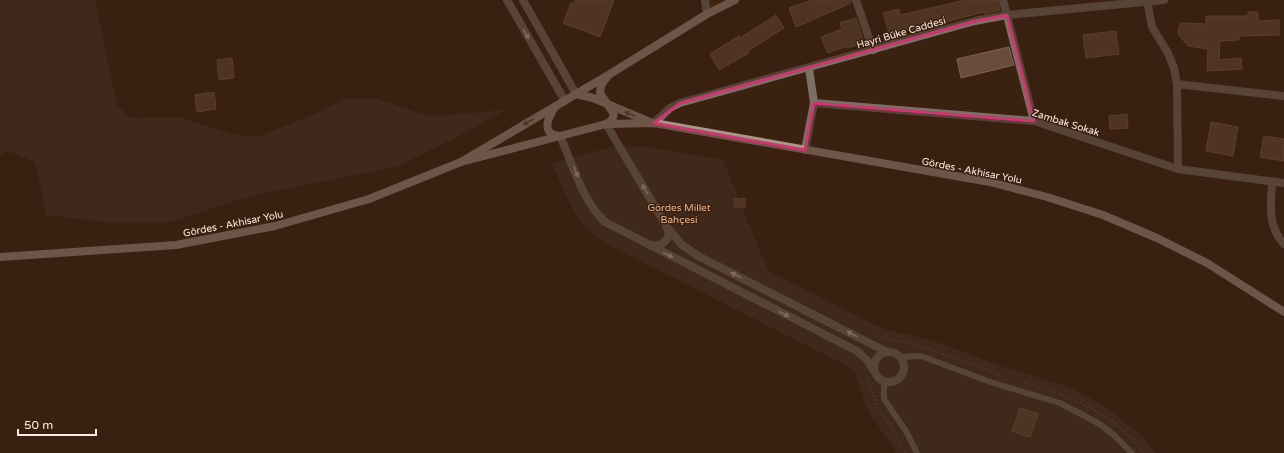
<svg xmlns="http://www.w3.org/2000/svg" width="1284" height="453" viewBox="0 0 1284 453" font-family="'Varela Round',sans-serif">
	<rect width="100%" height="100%" fill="#3b2110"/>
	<path fill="#472811" d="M705,0H735L707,14Z"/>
	<g fill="#443328">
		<path d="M0,0H95L117,106L131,118L179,117L232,134L258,137L315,114L345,99H377L430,117L505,110L455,138L396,167L247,197L171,222H106L46,215L38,173L33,161L8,151L0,155Z"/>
		<path d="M627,146L650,147L723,160L768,271L875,325L888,330L934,341L1000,366L1067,386L1108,408L1144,438L1156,453H896C888,437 874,423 866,406C861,392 860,380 851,368L605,243C574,223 566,195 552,163L612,147Z"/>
	</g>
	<g fill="#694d3a" stroke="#80634f">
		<path d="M575,0H614L600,37L563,23L571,3L573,4Z"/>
		<path d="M813,0H851V3L796,27L789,8Z"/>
		<path d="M966,0H998L1000,10L985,14L984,12L890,36L883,13L899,9L900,15Z"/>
		<path d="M1248,12H1258V21L1279,20V35L1239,36V40L1220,41L1219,60L1241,58L1242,69L1207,71L1208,49L1188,46L1178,34L1180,23L1206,24V16H1248Z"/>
		<path d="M776,15L784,28L748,51L749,53L719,70L710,54L739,36L740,38Z"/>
		<path d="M856,18L864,43L847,48V46L828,53L821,37L842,29L840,23Z"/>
		<path d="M1116,31L1119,54L1086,58L1083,35Z"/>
		<path d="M1009,47L1014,65L961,78L957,59Z"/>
		<path d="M232,58L234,78L219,80L217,60Z"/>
		<path d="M214,92L216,109L197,112L195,95Z"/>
		<path d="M1127,114L1128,128L1110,129L1109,116Z"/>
		<path d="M1211,122L1238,127L1233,156L1206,151Z"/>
		<path d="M1264,136L1284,139V161L1260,157Z"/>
		<path d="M745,198V207H734V199Z"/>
		<path d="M1020,408L1038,414L1030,437L1012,431Z"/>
	</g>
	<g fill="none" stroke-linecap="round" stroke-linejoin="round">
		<g stroke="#7c6455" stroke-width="2" stroke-dasharray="1 3" stroke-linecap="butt">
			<path d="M877,336L931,349L1002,376"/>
			<path d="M867,377L880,412L891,426L906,453"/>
			<path d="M1024,383C1070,395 1114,414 1145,453"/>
		</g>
		<g stroke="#7c6f66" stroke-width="6">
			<path d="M900,357L921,356L993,383L1060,403L1098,423L1115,436L1132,453"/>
			<path d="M884,382V399L906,431L917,453"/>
		</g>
		<g stroke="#7c6f66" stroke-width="8">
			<path d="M507,0L565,101"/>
			<path d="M523,0L576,94"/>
			<path d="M705,0L707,14"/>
			<path d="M856,0L873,50"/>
			<path d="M1003,0L1034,121"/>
			<path d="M1147,0L1152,27L1168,53L1174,68L1177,84L1284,96"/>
			<path d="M1177,84L1178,169"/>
			<path d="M814,103L1034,121L1178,169L1284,183"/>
			<path d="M654,123L670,108L680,103L975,21L1007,15L1164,0"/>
			<path d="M606,124L667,227L681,244L698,256L887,352"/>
			<path d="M560,136C573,165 582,200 605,222L857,351L867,360L874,371"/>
			<path d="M805,150L814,103L809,68"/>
			<path d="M1272,182C1271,205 1267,225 1284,244"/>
			<path d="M650,245C662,247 672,240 667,227"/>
			<circle cx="889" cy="367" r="15"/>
		</g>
		<g stroke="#ac9689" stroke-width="8">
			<path d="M576,94L593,98L650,122"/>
			<path d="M555,107C550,115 543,126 551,134L559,136"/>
			<path d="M606,124L612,120L614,114L600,93L601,85L607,77"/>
			<path d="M461,162L606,124L654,123L990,182L1047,197L1103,215L1157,238L1207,263L1284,312"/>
			<path d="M0,257L176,245L275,226L369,199L461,162L610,74L707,14L735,0"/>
		</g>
	</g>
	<defs><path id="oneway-solid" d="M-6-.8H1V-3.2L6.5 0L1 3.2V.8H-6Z"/></defs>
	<g fill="#d0c0b5">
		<use href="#oneway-solid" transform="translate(526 34) rotate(60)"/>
		<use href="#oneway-solid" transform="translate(576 172) rotate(67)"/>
		<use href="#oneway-solid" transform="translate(645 189) rotate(-121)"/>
		<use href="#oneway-solid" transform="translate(668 255) rotate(27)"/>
		<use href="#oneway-solid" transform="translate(736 275) rotate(-153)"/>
		<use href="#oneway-solid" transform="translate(784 314) rotate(27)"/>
		<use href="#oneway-solid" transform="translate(852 334) rotate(-153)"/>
	</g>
	<g fill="#685040">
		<use href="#oneway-solid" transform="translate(630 114) rotate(-157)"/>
		<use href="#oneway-solid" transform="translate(528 122) rotate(150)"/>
	</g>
	<path d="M0 0H1284V453H0ZM1007,15L1034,121L814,103L805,150L654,123L680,103L975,21Z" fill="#3b2110" fill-opacity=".55" fill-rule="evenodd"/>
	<path fill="none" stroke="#cb386f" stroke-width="3" stroke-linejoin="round" d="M1007,15L1034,121L814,103L805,150L654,123L680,103L975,21Z"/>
	<g text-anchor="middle" stroke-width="3" stroke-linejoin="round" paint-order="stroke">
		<g font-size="10" fill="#fdebe0" stroke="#3b2110">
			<text transform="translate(901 32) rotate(-16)" y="4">Hayri Büke Caddesi</text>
			<text transform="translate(1066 122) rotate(17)" y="4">Zambak Sokak</text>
			<text transform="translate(972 170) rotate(11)" y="4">Gördes - Akhisar Yolu</text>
			<text transform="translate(233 223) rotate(-11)" y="4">Gördes - Akhisar Yolu</text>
		</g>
		<g font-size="10" fill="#e7b492" stroke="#3b2110">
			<text x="679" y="211">Gördes Millet<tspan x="679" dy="12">Bahçesi</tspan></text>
		</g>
	</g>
	<path d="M18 429v6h78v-6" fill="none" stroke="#fdebe0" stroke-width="2"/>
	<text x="24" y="429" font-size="12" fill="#fdebe0" stroke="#3b2110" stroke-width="3" paint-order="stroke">50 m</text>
</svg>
